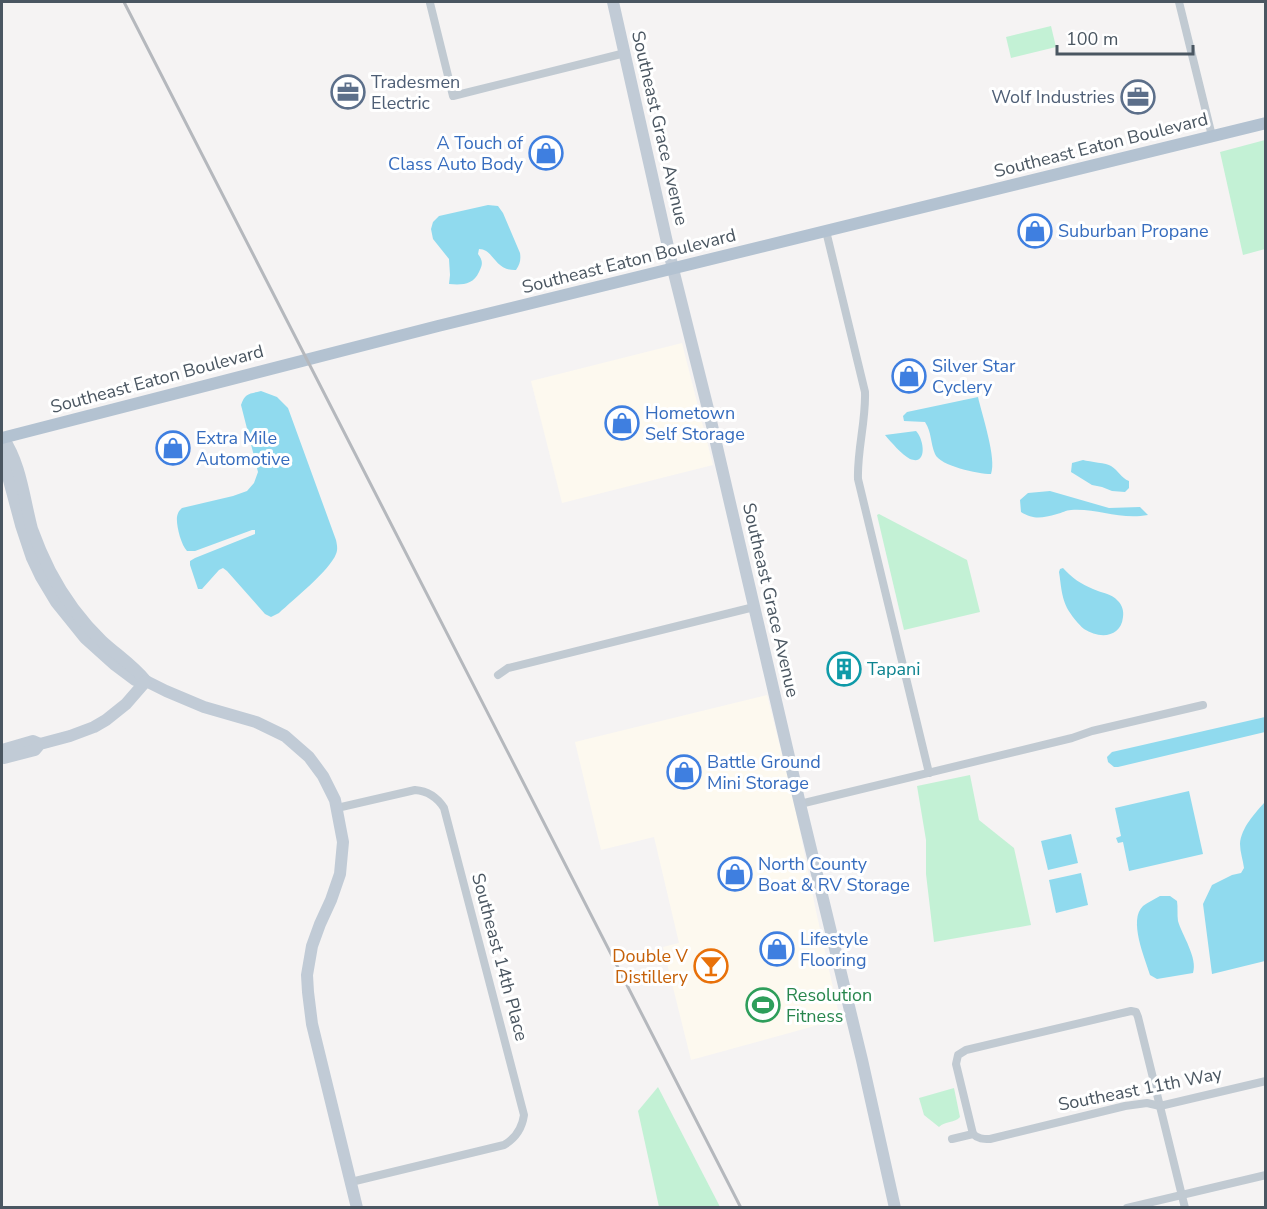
<svg xmlns="http://www.w3.org/2000/svg" width="1267" height="1209" viewBox="0 0 1267 1209" font-family="'Nunito Sans',sans-serif">
	<rect width="100%" height="100%" fill="#f5f3f3"/>
	<g fill="#fdf9ef">
		<path d="M682,343L713,465L562,503L531,381Z"/>
		<path d="M767,695L794,802L816,911L840,1019L691,1060L663,947L679,943L654,837L601,850L575,742Z"/>
	</g>
	<g fill="#c3f1d5">
		<path d="M1051,26L1056,47L1011,58L1006,37Z"/>
		<path d="M1265,140V249L1243,255L1220,152Z"/>
		<path d="M879,514L967,560L980,612L904,630L877,515Z"/>
		<path d="M970,775L979,820L1014,848L1031,925L934,942L926,874V840L917,786Z"/>
		<path d="M658,1087L717,1201L720,1207H659L638,1111Z"/>
		<path d="M954,1088L960,1117C955,1123 945,1121 939,1127L924,1115L919,1098Z"/>
	</g>
	<g fill="#90daee">
		<path d="M488,205L498,206L503,213L520,253C521,260 520,264 516,270C494,271 494,249 479,249L478,254C483,261 483,264 479,272C473,285 462,285 449,284L450,275L449,259L433,239L431,229L433,222L439,216Z"/>
		<path d="M261,391L277,397L288,408L336,540C337,545 338,549 336,554C330,570 293,600 279,613L271,617L265,614L227,571L223,568L219,570L202,589H198L190,565V561L195,558L255,534V530H252L195,551H187C181,545 176,525 177,517C178,512 179,511 182,508L233,496L247,491L254,483L258,472L241,405C245,393 249,394 261,391Z"/>
		<path d="M978,397C982,415 997,459 991,474C978,474 940,466 935,454C930,442 932,433 925,422L904,421L903,416L907,412Z"/>
		<path d="M916,431C924,439 928,466 910,459C902,455 891,442 885,435Z"/>
		<path d="M1083,460C1090,462 1107,463 1111,466C1119,471 1121,478 1129,481V488L1125,492L1112,491L1102,487L1092,485L1071,472L1072,463Z"/>
		<path d="M1050,491L1109,508L1140,507L1148,515C1119,520 1097,508 1071,510C1066,510 1062,513 1057,514C1042,518 1034,520 1021,512L1020,500L1028,493Z"/>
		<path d="M1063,568C1072,578 1081,584 1093,589C1101,593 1111,593 1118,601C1122,605 1124,611 1123,617C1121,638 1099,639 1084,629C1078,624 1071,615 1067,608C1061,596 1061,584 1059,572L1060,569Z"/>
		<path d="M1265,717V732L1118,767H1114L1108,762L1107,757L1112,752Z"/>
		<path d="M1189,791L1203,854L1129,871L1123,842L1118,843L1116,838L1121,836L1115,808Z"/>
		<path d="M1265,802V961L1212,974L1203,904L1212,885L1232,875L1241,873L1244,868C1243,860 1240,852 1240,844C1241,828 1255,813 1265,802Z"/>
		<path d="M1071,834L1078,863L1048,870L1041,841Z"/>
		<path d="M1081,873L1088,905L1056,913L1049,880Z"/>
		<path d="M1160,896H1170L1177,901C1178,907 1177,915 1178,921C1182,935 1198,958 1193,973L1157,979L1150,975C1145,958 1128,920 1143,906C1148,902 1155,899 1160,896Z"/>
	</g>
	<g fill="none" stroke-linecap="round" stroke-linejoin="round">
		<g stroke="#c1cad2" stroke-width="8">
			<path d="M1179,2L1212,136"/>
			<path d="M430,3L453,96L625,53"/>
			<path d="M826,231L865,392C866,421 857,450 858,479L929,773"/>
			<path d="M498,675L508,668L754,607"/>
			<path d="M800,804L1072,738L1092,731L1203,705"/>
			<path d="M337,808L415,790C428,791 437,797 444,808L524,1115C522,1129 516,1138 504,1145L351,1182"/>
			<path d="M973,1134L956,1064L958,1055L966,1050L1131,1011L1136,1012L1138,1017L1185,1208"/>
			<path d="M952,1139L973,1134C978,1139 983,1139 990,1139L1125,1106L1147,1103L1160,1106L1266,1081"/>
			<path d="M1127,1208L1266,1175"/>
		</g>
		<g stroke="#c1cbd6" stroke-width="12">
			<path d="M613,2L673,269L710,417L800,804L862,1060L895,1208"/>
			<path d="M3,438L2,454L21,525L32,558L41,577L56,602L85,638L115,665L135,680L146,681L166,691L204,707L256,722L285,736L309,757L323,776L335,800L343,842L340,874L331,900L320,924L312,946L307,975L308,992L312,1024L357,1208"/>
			<path d="M3,438C21,464 24,499 32,529C37,543 43,557 50,571C63,596 81,621 102,641C116,654 133,665 146,681"/>
			<path d="M2,750L33,741L40,744"/>
			<path d="M2,757L4,758L35,750L40,744L70,736L94,727L106,720L126,704L146,681"/>
		</g>
		<path stroke="#b3c2d1" stroke-width="12" d="M2,438L438,326L1266,123"/>
		<path stroke="#b5b8bd" stroke-width="3" d="M124,2L741,1208"/>
	</g>
	<defs>
		<symbol id="office-ring" viewBox="-11 -11 22 22"><circle r="9.5" fill="#fff" stroke="#5c6f8a" stroke-width="1.5"/><path d="M-6-3h4V-5.5h4V-3h4V5H-6ZM-1-4.5V-3h2v-1.5ZM-6 0V1H6V0Z" fill="#5c6f8a"/></symbol>
		<symbol id="shop-ring" viewBox="-11 -11 22 22"><circle r="9.5" fill="#fff" stroke="#3f7fe0" stroke-width="1.5"/><path d="M-5-2.5h2.3a2.7 3.5 0 0 1 5.4 0H5L5.5 6h-11ZM-1.5-2.5h3a1.5 2.3 0 0 0-3 0Z" fill="#3f7fe0"/></symbol>
		<symbol id="building-ring" viewBox="-11 -11 22 22"><circle r="9.5" fill="#fff" stroke="#0f9aa8" stroke-width="1.5"/><path d="M-4-6H4V6H1V3H-1V6H-4ZM-2.5-4.3h1.7v1.8h-1.7ZM.8-4.3h1.7v1.8H.8ZM-2.5-1h1.7V.8h-1.7ZM.8-1h1.7V.8H.8Z" fill="#0f9aa8"/></symbol>
		<symbol id="bar-ring" viewBox="-11 -11 22 22"><circle r="9.5" fill="#fff" stroke="#e8710a" stroke-width="1.5"/><path d="M-6-5H6L.8 .8V4.5H3.5V6h-7V4.5H-.8V.8Z" fill="#e8710a"/></symbol>
		<symbol id="stadium-ring" viewBox="-11 -11 22 22"><circle r="9.5" fill="#fff" stroke="#2e9e5b" stroke-width="1.5"/><path d="M0-5a6.5 5 0 1 0 0 10a6.5 5 0 1 0 0-10ZM-3.5-1.8h7v3.6h-7Z" fill="#2e9e5b"/></symbol>
	</defs>
	<g fill-rule="evenodd">
		<use href="#office-ring" x="329" y="73" width="38" height="38"/>
		<use href="#office-ring" x="1119" y="78" width="38" height="38"/>
		<use href="#shop-ring" x="527" y="134" width="38" height="38"/>
		<use href="#shop-ring" x="1016" y="212" width="38" height="38"/>
		<use href="#shop-ring" x="890" y="357" width="38" height="38"/>
		<use href="#shop-ring" x="603" y="404" width="38" height="38"/>
		<use href="#shop-ring" x="154" y="429" width="38" height="38"/>
		<use href="#building-ring" x="825" y="650" width="38" height="38"/>
		<use href="#shop-ring" x="665" y="753" width="38" height="38"/>
		<use href="#shop-ring" x="716" y="855" width="38" height="38"/>
		<use href="#shop-ring" x="758" y="930" width="38" height="38"/>
		<use href="#bar-ring" x="692" y="947" width="38" height="38"/>
		<use href="#stadium-ring" x="744" y="986" width="38" height="38"/>
	</g>
	<g text-anchor="middle" stroke-width="6" stroke-linejoin="round" paint-order="stroke">
		<g font-size="18" fill="#4e5e75" stroke="#fff" text-anchor="start">
			<text x="371" y="88">Tradesmen<tspan x="371" dy="21">Electric</tspan></text>
			<text x="1115" y="103" text-anchor="end">Wolf Industries</text>
		</g>
		<g font-size="18" fill="#4a5661" stroke="#fff">
			<text transform="translate(660 128) rotate(77)" y="6">Southeast Grace Avenue</text>
			<text transform="translate(1101 145) rotate(-14)" y="6">Southeast Eaton Boulevard</text>
			<text transform="translate(629 261) rotate(-14)" y="6">Southeast Eaton Boulevard</text>
			<text transform="translate(157 379) rotate(-15)" y="6">Southeast Eaton Boulevard</text>
			<text transform="translate(771 600) rotate(77)" y="6">Southeast Grace Avenue</text>
			<text transform="translate(500 957) rotate(75)" y="6">Southeast 14th Place</text>
			<text transform="translate(1140 1089) rotate(-11)" y="6">Southeast 11th Way</text>
		</g>
		<g font-size="18" fill="#366cbe" stroke="#fff" text-anchor="start">
			<text x="523" y="149" text-anchor="end">A Touch of<tspan x="523" dy="21">Class Auto Body</tspan></text>
			<text x="1058" y="237">Suburban Propane</text>
			<text x="932" y="372">Silver Star<tspan x="932" dy="21">Cyclery</tspan></text>
			<text x="645" y="419">Hometown<tspan x="645" dy="21">Self Storage</tspan></text>
			<text x="196" y="444">Extra Mile<tspan x="196" dy="21">Automotive</tspan></text>
			<text x="707" y="768">Battle Ground<tspan x="707" dy="21">Mini Storage</tspan></text>
			<text x="758" y="870">North County<tspan x="758" dy="21">Boat &amp; RV Storage</tspan></text>
			<text x="800" y="945">Lifestyle<tspan x="800" dy="21">Flooring</tspan></text>
		</g>
		<g font-size="18" fill="#0d838f" stroke="#fff" text-anchor="start">
			<text x="867" y="675">Tapani</text>
		</g>
		<g font-size="18" fill="#c56008" stroke="#fff" text-anchor="end">
			<text x="688" y="962">Double V<tspan x="688" dy="21">Distillery</tspan></text>
		</g>
		<g font-size="18" fill="#27864d" stroke="#fff" text-anchor="start">
			<text x="786" y="1001">Resolution<tspan x="786" dy="21">Fitness</tspan></text>
		</g>
	</g>
	<rect width="1267" height="1209" fill="none" stroke="#4a5661" stroke-width="6"/>
	<path d="M1057 45v9h136v-9" fill="none" stroke="#4a5661" stroke-width="3"/>
	<text x="1066" y="45" font-size="18" fill="#4a5661" stroke="#ffffff" stroke-width="4.5" paint-order="stroke">100 m</text>
</svg>
